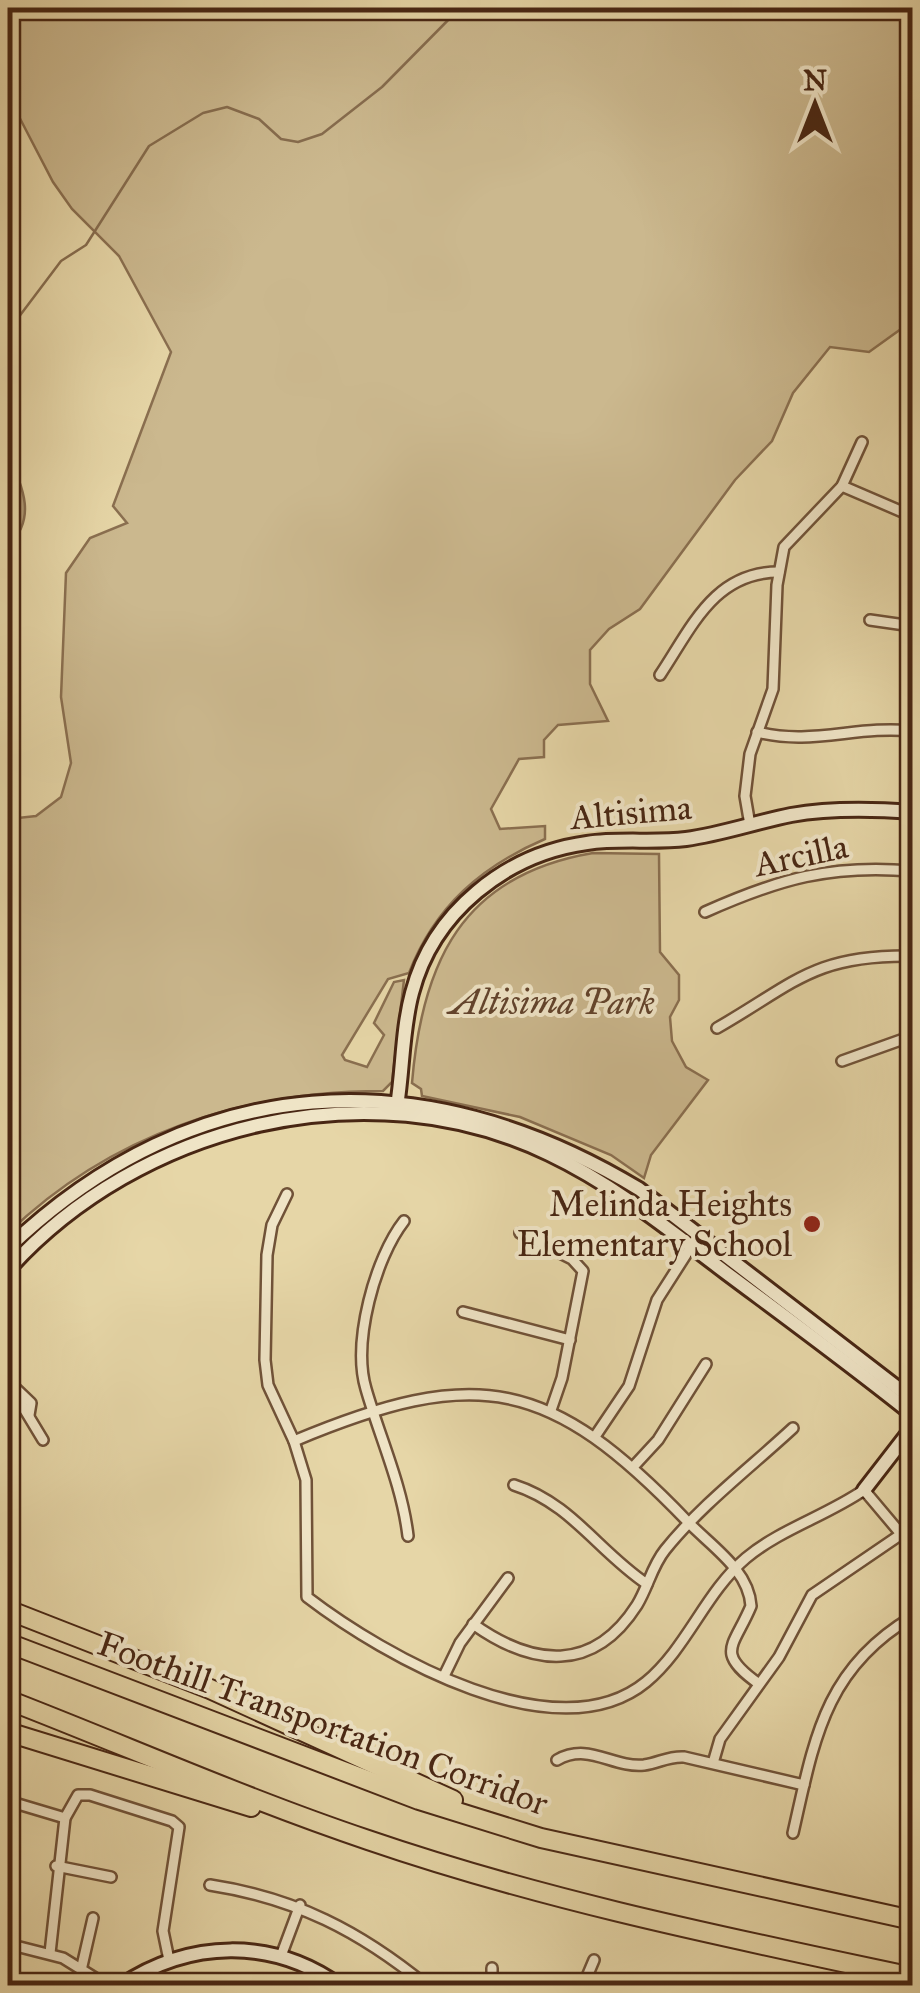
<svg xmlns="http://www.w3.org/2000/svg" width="920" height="1993" viewBox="0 0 920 1993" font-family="'IM FELL Great Primer',serif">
	<rect width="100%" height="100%" fill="#e6d6a7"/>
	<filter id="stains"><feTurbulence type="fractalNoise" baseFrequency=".002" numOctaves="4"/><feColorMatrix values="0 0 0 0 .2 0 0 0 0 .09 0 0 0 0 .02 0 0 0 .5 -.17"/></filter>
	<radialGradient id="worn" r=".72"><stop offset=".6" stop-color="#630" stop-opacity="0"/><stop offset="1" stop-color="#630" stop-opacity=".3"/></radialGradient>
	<g fill="#cbb88e" stroke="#8a6f50" stroke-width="2.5">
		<path d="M8,8H912V321L869,352L830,347L793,393L772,441L735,480L640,609L609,629L590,650V684L608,721L558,725L544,740V757L519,759L491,809L500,829L545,826V839C482,866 435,906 409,973L388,979L342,1055L345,1060L367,1067L384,1035L374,1023L394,982L404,980L392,1082L383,1091C242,1091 111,1134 8,1233V819L36,816L61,797L71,763L61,697L66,573L90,538L127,523L113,506L171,352L119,256L72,209L53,182L14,107L8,113Z"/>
		<path d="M593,853L659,854L660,952L679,975V1000L670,1017L672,1041L686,1067L708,1080L651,1155L644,1178L611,1155L520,1117L422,1096L421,1089L412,1083C422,962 462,875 593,853Z"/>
	</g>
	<path fill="#b09a75" stroke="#866c4e" stroke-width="2.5" d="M8,455C22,486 38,518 8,546Z"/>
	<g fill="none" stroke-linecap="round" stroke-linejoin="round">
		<path stroke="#866c4e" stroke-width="2.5" d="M15,322L61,261L86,245L149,146L203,113L227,107L259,119L281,139L298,142L322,134L382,87L460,8"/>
		<defs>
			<g id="street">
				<path d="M842,486L912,516"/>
				<path d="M870,620L912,626"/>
				<path d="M660,675C692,627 714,572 779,572"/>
				<path d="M757,732C812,746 857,725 912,731"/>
				<path d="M750,825L745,796L750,754L773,689L777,585L784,547L842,486L862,442"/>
				<path d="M705,912C779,879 831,864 912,871"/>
				<path d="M717,1028C794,984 813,955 910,956"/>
				<path d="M842,1061L912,1036"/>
				<path d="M287,1194L272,1225L267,1255L265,1360L268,1385L294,1441L306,1480L307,1597C384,1656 557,1755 646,1682C687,1648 705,1593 746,1558C781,1529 826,1516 864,1490L912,1547"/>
				<path d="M404,1221C375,1258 352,1342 366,1389C380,1438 402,1485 408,1536"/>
				<path d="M520,1233L572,1259L583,1271L562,1378L551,1410"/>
				<path d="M463,1312L570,1340"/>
				<path d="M8,1381L31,1403L29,1415"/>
				<path d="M8,1391L17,1397L43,1440"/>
				<path d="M596,1435L629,1386L657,1300L694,1242"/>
				<path d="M294,1441C478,1364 550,1378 688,1522C711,1546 749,1570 751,1606C734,1647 714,1652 759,1684"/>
				<path d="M634,1466L658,1440L706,1364"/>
				<path d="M514,1485C571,1503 599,1552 647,1584"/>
				<path d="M473,1624C532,1666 593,1674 637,1605C648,1587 652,1566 665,1550C701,1505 751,1467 793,1428"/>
				<path d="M444,1676L460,1643L508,1578"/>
				<path d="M557,1760C589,1742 612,1768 644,1765C659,1763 668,1756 684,1757L804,1785"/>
				<path d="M713,1763L720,1739L779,1657L812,1595L900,1535"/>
				<path d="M8,1801L65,1818"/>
				<path d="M793,1833C814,1741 824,1669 912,1617"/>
				<path d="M56,1866L111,1877"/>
				<path d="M210,1885C295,1898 360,1931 427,1986"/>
				<path d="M8,1944L63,1958L108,1986"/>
				<path d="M50,1953L65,1818L78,1795H90L172,1821L179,1827L163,1931L169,1960"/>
				<path d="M281,1956L300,1905"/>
				<path d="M82,1966L93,1918"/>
				<path d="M665,1982L666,1986"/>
				<path d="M492,1986V1968"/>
				<path d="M583,1986L594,1960"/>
			</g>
			<g id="secondary">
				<path d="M912,901V976"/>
				<path d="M397,1106C403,1069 402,1030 412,993C433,912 506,854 587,843C620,838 654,843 686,839C722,834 756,822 791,815C831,808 872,809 912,812"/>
				<path d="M8,1248C195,1070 422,1058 639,1189L912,1399"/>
				<path d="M8,1270C139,1124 368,1067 549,1154C614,1185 668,1229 725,1272C788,1319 851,1365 912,1414"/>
				<path d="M864,1490L912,1428"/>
				<path d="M120,1986C189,1940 272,1937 340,1986"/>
			</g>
			<g id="highway">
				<path d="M8,1610L210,1689L453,1800"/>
				<path d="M8,1643L419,1800L541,1838L912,1920"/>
				<path d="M8,1700C127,1746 246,1799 368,1840C546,1901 729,1938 912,1977"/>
				<path d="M8,1732L251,1807"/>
			</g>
		</defs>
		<use href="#street" stroke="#705238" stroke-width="14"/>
		<use href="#secondary" stroke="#482613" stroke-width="18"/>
		<use href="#highway" stroke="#482613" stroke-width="22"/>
		<use href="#street" stroke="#efe4c6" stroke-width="9"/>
		<use href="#secondary" stroke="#efe4c6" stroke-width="12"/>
		<use href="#highway" stroke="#e6d6a7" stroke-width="18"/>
	</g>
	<circle fill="#8f2418" stroke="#efe4c6" stroke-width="4" cx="812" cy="1224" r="10"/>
	<g text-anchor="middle" stroke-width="8" stroke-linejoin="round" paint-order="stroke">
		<g font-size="35" fill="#482613" stroke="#efe4c6">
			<text transform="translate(631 812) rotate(-5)" y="12">Altisima</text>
			<text transform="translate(801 855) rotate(-12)" y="12">Arcilla</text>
			<text transform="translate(323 1723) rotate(20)" y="12">Foothill Transportation Corridor</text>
		</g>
		<g font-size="35" font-style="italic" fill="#62432c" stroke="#efe4c6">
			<text x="552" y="1014">Altisima Park</text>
		</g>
		<g font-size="35" fill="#482613" stroke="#efe4c6" text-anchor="end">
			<text x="792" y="1216">Melinda Heights<tspan x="792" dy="40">Elementary School</tspan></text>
		</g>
	</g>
	<rect width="920" height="1993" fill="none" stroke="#e6d6a7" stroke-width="40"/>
	<rect x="10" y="10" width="900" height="1973" fill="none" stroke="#482613" stroke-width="5"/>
	<rect x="20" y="20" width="880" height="1953" fill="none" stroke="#482613" stroke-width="2.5"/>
	<g transform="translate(815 105)" stroke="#efe4c6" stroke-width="8" paint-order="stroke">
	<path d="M0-8L18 38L0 25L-18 38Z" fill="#482613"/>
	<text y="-15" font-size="28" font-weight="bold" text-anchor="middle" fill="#482613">N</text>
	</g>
	<rect width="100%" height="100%" filter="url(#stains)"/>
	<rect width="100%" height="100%" fill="url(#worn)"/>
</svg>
